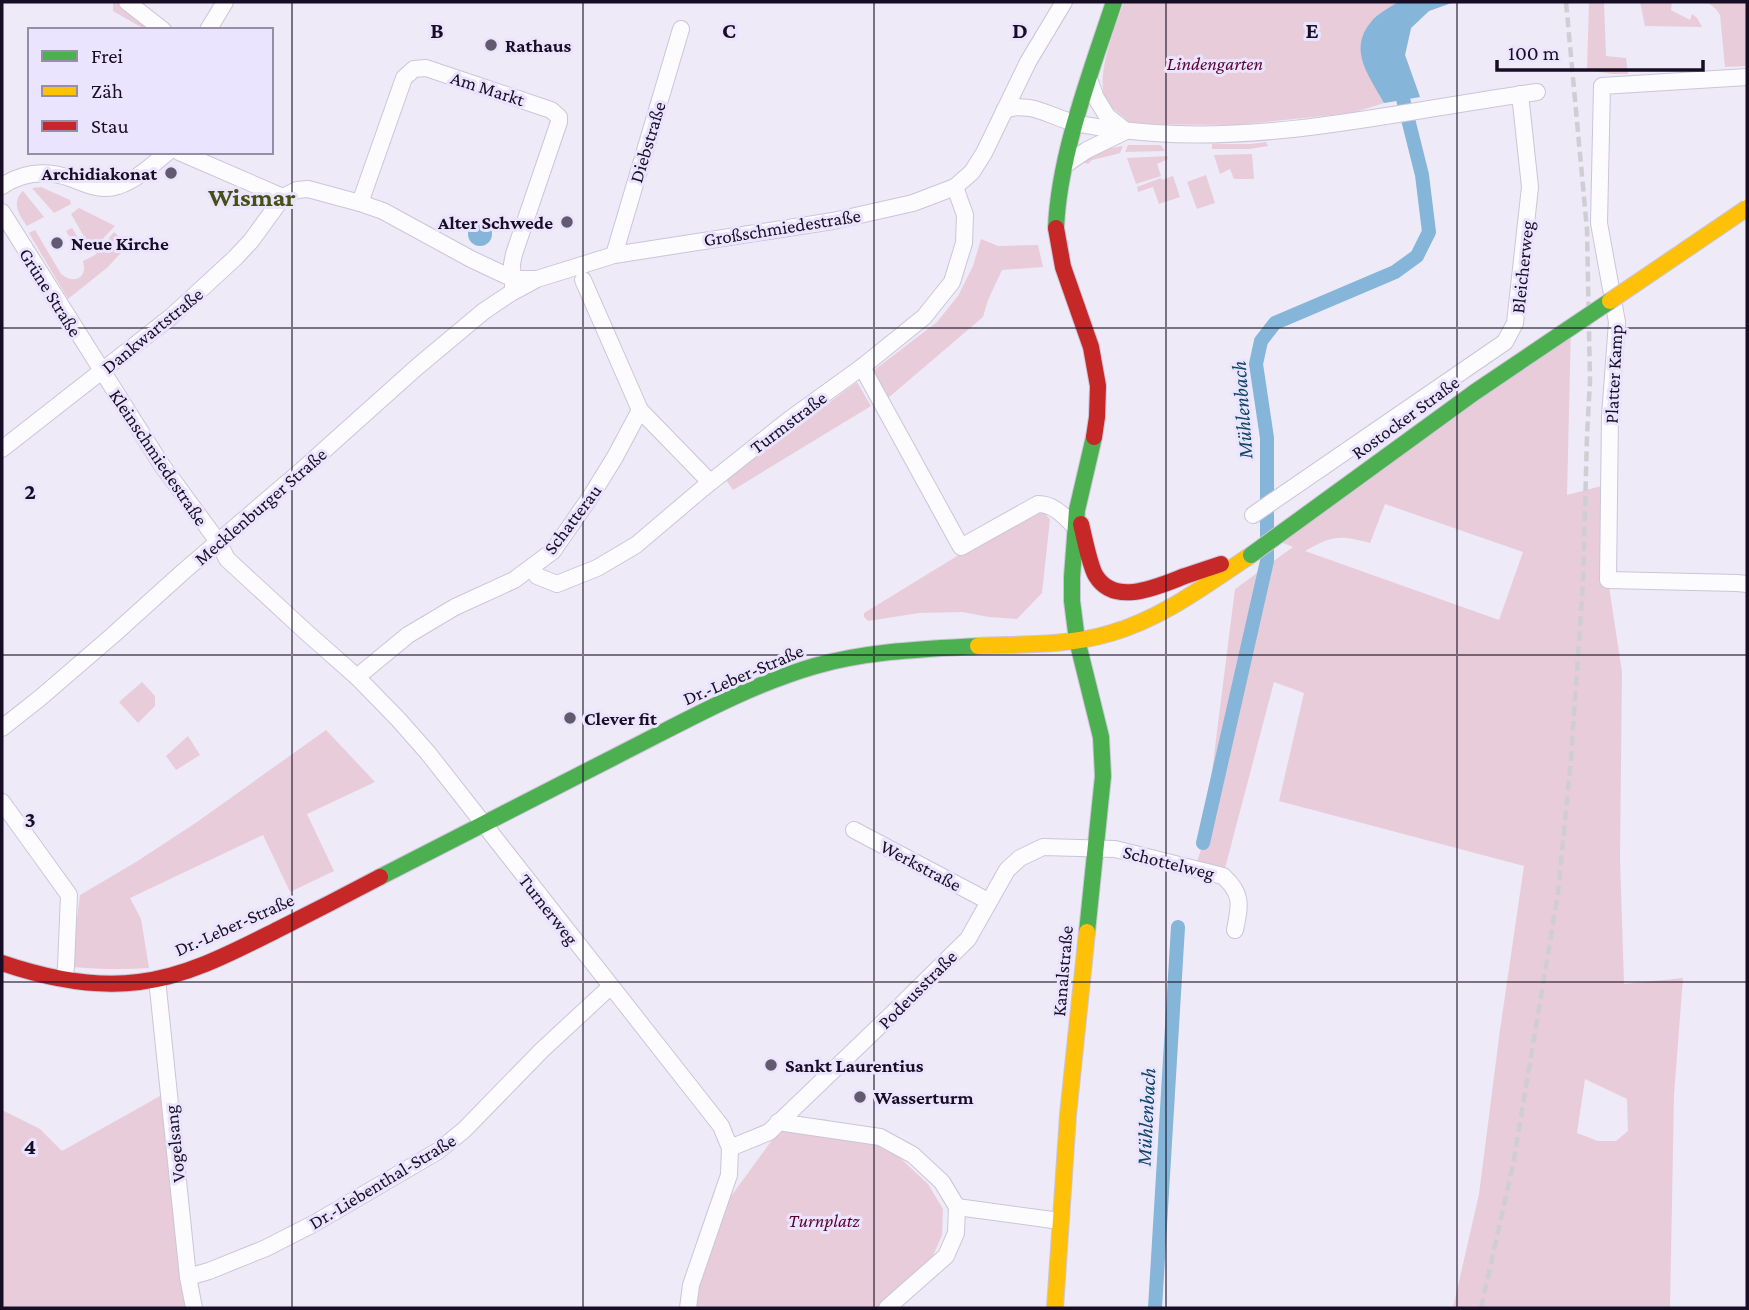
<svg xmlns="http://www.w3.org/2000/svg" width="1749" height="1310" viewBox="0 0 1749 1310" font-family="'Crimson Pro',serif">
	<rect width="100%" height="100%" fill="#eeeaf8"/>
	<g fill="#e9ccda" fill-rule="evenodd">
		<path d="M113,2H121L152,30H146L113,11Z"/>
		<path d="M1124,2H1454L1429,11L1411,28L1405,55L1420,97L1384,103L1352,113L1236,125L1130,124C1124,115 1113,111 1107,102C1093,79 1116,26 1124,2Z"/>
		<path d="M1589,2H1604L1606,56L1626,58L1628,74H1612L1587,70Z"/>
		<path d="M1640,2H1672L1671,10L1690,20L1692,14L1697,18L1702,27L1645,26Z"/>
		<path d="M1707,2H1747V66L1725,67L1720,15L1716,9Z"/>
		<path d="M1266,142L1268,146L1249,149H1212V144H1251Z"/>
		<path d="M1128,145H1161L1165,151L1125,152Z"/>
		<path d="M1123,146L1120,153L1117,154L1092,160L1088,164L1080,161L1095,151Z"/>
		<path d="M1252,154L1254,179H1234L1230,169L1220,174L1214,155Z"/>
		<path d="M1167,156L1168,159L1157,164L1161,176L1136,184L1127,158Z"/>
		<path d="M1206,175L1215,203L1197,209L1187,182Z"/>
		<path d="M1173,176L1180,197L1159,204L1153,187L1138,192L1137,187L1161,178L1162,180Z"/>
		<path d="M41,187L70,200L71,204L54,213L32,188Z"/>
		<path d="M23,191L44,217L27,226C19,215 11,202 23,191Z"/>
		<path d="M79,208L115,226L92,250L71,214Z"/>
		<path d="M72,228L86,250L80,254L66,231Z"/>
		<path d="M35,230L61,274C74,285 88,278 83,261L95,255L114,232L128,245L108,267L68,299L29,233Z"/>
		<path d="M981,239L998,246L1038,245L1043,267L1002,270L988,300L983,317L888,398L873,371L937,322L958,296L973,266Z"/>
		<path d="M1571,326L1567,495L1609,484L1608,580L1622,672L1620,858L1624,984L1683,978L1674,1095L1670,1308H1453L1479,1194L1500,1030L1524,866L1279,801L1304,693L1274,682L1223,876L1195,868L1203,843L1235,589L1293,547L1273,539ZM1385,504L1523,552L1499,620L1305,551C1333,535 1340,535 1370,543ZM1585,1079L1627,1099L1628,1131L1616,1141H1598L1577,1133Z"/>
		<path d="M857,382L871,406L733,490L726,480Z"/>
		<path d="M1034,509L1043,512L1050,519L1042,593L1017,619L989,617L962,612L919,613L868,621L864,617V613Z"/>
		<path d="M142,682L155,696V706L138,723L119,702Z"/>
		<path d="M326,730L375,782L307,814L334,871L290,892L263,835L130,898L141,919L149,968C123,970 97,969 71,967L80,895L136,862L197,822Z"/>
		<path d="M188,736L200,755L176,770L166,756Z"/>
		<path d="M169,1091L194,1308H2V1110L40,1129L62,1151Z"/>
		<path d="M825,1119L899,1157L928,1184L943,1209L942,1235L932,1258L876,1308H693L695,1287L726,1203L783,1125Z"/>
	</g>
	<g fill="#85b5d8">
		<path d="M1398,2H1454L1429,11L1411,28L1405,55L1420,97L1384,103C1370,77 1347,50 1371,22C1377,14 1389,8 1398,2Z"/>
		<circle cx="480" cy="234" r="12"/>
	</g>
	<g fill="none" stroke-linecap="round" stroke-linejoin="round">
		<g stroke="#85b5d8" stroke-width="14">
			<path d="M1203,843L1267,561V438L1256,364L1261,341L1275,323L1395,272L1417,256L1429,232L1422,175L1399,83"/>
			<path d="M1155,1308L1178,927"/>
		</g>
		<defs>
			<g id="street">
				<path d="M127,2L163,30"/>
				<path d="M208,30L225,2"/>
				<path d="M1747,77L1602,86L1599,223L1617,322L1610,416L1608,580L1737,583L1747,584"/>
				<path d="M1004,111C1012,106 1021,107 1030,108C1046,111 1060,120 1076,123C1101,129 1129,131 1155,133C1281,142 1412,109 1537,92"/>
				<path d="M179,152L283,197"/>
				<path d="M1065,165L1087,150L1126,131L1107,116L1096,98L1089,79"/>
				<path d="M2,186C23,172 46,170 70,178C86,184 101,192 118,186C137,180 153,164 168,152"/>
				<path d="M360,203L404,78L414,69L426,68L551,110L559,117V122L514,254L512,264L513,286"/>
				<path d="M2,212L161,464L219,543L227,559L305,631L357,677L398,719L428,753L721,1126L730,1148L729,1175L691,1285L688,1308"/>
				<path d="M614,255L681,29"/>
				<path d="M583,280L640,410L710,482"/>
				<path d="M862,367L961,547L1038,504C1054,504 1064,516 1075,527"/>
				<path d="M2,449L172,316L235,258L251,241L283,197L297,190L308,189L360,203L383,211L471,259L505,275L518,279H535"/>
				<path d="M1253,515L1505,342L1515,323L1530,187L1520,94"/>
				<path d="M532,567L537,576L557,584L597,568L636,545L702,489L790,419L862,367L924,317L952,282L964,243L965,215L955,187"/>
				<path d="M357,677L408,635L455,607L514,580L553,551L591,496L615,457L640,410"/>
				<path d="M2,728L40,698L112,636L184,571L302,470L417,367L484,311L511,293L537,279L614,255L833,221L913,203L955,187L972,172L984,153L1028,62L1064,2"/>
				<path d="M2,802L69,895L66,967L64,979"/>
				<path d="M854,830L988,901"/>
				<path d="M157,979L188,1277L194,1308"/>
				<path d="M778,1122L880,1137L913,1155L942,1182L957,1207L956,1233L946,1256L887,1308"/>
				<path d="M730,1148L769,1132L894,1012L968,939L1007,870L1020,858L1043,847L1115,849L1223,876C1243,894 1240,905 1235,930"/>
				<path d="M957,1207L1060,1221"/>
				<path d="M188,1277L209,1271L266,1248L315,1223L438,1151L464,1130L542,1050L610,987"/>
			</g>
			<g id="fast">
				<path d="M1056,228C1059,154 1091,72 1114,2"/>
				<path d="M380,877C462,835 544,793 626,751C687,720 749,685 815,666C868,651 924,649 978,646"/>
				<path d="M1087,932L1103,776L1101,737L1077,640L1072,601V577L1077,510L1094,437"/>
			</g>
			<g id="slow">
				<path d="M978,646C1022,644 1069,646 1111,633C1163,618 1207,584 1251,555"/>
				<path d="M1055,1308L1068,1115L1087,932"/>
			</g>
			<g id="jam">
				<path d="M1056,228L1063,267L1091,347L1098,386L1097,417L1094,437"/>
				<path d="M1081,524C1084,536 1090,567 1096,576C1115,607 1159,586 1185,576C1197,572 1209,568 1221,564"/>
				<path d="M2,963C46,978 93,988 139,982C189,976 235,951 279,929C313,912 346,895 380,877"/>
			</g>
		</defs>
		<use href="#street" stroke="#cbc5d9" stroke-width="18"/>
		<use href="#fast" stroke="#cbc5d9" stroke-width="18"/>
		<use href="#slow" stroke="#cbc5d9" stroke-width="18"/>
		<use href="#jam" stroke="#cbc5d9" stroke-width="18"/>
		<use href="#street" stroke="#fcfcfe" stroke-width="16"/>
		<use href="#fast" stroke="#4caf50" stroke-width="16"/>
		<use href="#slow" stroke="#ffc107" stroke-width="16"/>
		<use href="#jam" stroke="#c62828" stroke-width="16"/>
		<path stroke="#cfced3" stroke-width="4.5" stroke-dasharray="10 5" stroke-linecap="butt" d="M1481,1308L1513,1165L1558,893L1571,758L1583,583L1587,436L1590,381L1587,230L1566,2"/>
		<defs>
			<path id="fast-bridge" d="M1251,555L1475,392L1610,301"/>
			<path id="slow-bridge" d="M1610,301L1747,208"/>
		</defs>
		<use href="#fast-bridge" stroke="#cbc5d9" stroke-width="18" stroke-linecap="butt"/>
		<use href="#slow-bridge" stroke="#cbc5d9" stroke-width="18" stroke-linecap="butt"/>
		<use href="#fast-bridge" stroke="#4caf50" stroke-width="16"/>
		<use href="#slow-bridge" stroke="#ffc107" stroke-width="16"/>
	</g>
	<path fill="none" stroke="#170e25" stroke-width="2" stroke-opacity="0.55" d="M292,2V1308M583,2V1308M874,2V1308M1166,2V1308M1457,2V1308M2,328H1747M2,655H1747M2,982H1747"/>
	<g fill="#625b6f" stroke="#ebe4fe" stroke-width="2.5">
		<circle cx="491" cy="45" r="7"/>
		<circle cx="171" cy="173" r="7"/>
		<circle cx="567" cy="222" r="7"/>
		<circle cx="57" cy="243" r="7"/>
		<circle cx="570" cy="718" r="7"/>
		<circle cx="771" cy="1065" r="7"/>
		<circle cx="860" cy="1097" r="7"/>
	</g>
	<g text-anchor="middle" stroke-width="6" stroke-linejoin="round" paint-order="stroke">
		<g font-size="19" font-weight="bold" fill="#170e25" stroke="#ebe4fe" text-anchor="start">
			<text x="505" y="52">Rathaus</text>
			<text x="157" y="180" text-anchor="end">Archidiakonat</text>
			<text x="553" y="229" text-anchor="end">Alter Schwede</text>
			<text x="71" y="250">Neue Kirche</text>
			<text x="584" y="725">Clever fit</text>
			<text x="785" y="1072">Sankt Laurentius</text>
			<text x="874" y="1104">Wasserturm</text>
		</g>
		<g font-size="19" font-style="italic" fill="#5c002e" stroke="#ebe4fe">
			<text x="1215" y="70">Lindengarten</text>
			<text x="824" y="1227">Turnplatz</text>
		</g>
		<g font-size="19" fill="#170e25" stroke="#ebe4fe">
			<text transform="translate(488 88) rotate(18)" y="7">Am Markt</text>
			<text transform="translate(647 142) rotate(-73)" y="7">Diebstraße</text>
			<text transform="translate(782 227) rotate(-9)" y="7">Großschmiedestraße</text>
			<text transform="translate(1522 267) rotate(-84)" y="7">Bleicherweg</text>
			<text transform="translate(51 292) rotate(58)" y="7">Grüne Straße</text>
			<text transform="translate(152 330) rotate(-39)" y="7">Dankwartstraße</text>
			<text transform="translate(1613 374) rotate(-87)" y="7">Platter Kamp</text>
			<text transform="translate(1405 417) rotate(-36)" y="7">Rostocker Straße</text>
			<text transform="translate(788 422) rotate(-37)" y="7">Turmstraße</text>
			<text transform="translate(159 457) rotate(56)" y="7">Kleinschmiedestraße</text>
			<text transform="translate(260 506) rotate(-41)" y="7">Mecklenburger Straße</text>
			<text transform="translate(572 519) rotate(-53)" y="7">Schatterau</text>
			<text transform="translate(743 674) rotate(-23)" y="7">Dr.-Leber-Straße</text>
			<text transform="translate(1169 862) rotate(14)" y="7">Schottelweg</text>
			<text transform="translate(921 865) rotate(28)" y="7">Werkstraße</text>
			<text transform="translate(549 909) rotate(52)" y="7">Turnerweg</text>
			<text transform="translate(234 924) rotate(-24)" y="7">Dr.-Leber-Straße</text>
			<text transform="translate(1062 971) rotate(-85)" y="7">Kanalstraße</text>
			<text transform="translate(917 989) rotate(-45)" y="7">Podeusstraße</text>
			<text transform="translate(174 1144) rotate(-96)" y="7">Vogelsang</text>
			<text transform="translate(382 1181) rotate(-31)" y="7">Dr.-Liebenthal-Straße</text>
		</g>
		<g font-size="21" font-style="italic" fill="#0d4564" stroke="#ebe4fe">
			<text transform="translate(1242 410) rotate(-94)" y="7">Mühlenbach</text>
			<text transform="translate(1146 1117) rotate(-87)" y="7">Mühlenbach</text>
		</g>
		<g font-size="26" font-weight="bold" fill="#455017" stroke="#ebe4fe">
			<text x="252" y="206">Wismar</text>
		</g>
	</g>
	<g font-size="23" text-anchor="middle" font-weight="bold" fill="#170e25" stroke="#ebe4fe" stroke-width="6" stroke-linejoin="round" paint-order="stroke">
		<text x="437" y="38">B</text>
		<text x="729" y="38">C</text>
		<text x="1020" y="38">D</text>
		<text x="1312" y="38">E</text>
		<text x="30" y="499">2</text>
		<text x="30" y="827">3</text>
		<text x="30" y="1154">4</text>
	</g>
	<rect width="1749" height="1310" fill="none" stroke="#170e25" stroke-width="7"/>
	<rect x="28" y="28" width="245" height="126" fill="#ebe4fe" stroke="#968ea7" stroke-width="2"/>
	<rect x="42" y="51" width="35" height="10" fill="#4caf50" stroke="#968ea7" stroke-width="2"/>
	<text x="91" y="63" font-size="21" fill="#170e25">Frei</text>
	<rect x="42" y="86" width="35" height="10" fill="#ffc107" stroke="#968ea7" stroke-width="2"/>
	<text x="91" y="98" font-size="21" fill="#170e25">Zäh</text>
	<rect x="42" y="121" width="35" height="10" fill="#c62828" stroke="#968ea7" stroke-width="2"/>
	<text x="91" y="133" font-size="21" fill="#170e25">Stau</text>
	<path d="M1497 60v10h206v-10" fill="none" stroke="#170e25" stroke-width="3.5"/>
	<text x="1508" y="60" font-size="21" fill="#170e25" stroke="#ebe4fe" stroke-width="5" paint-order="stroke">100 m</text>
</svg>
